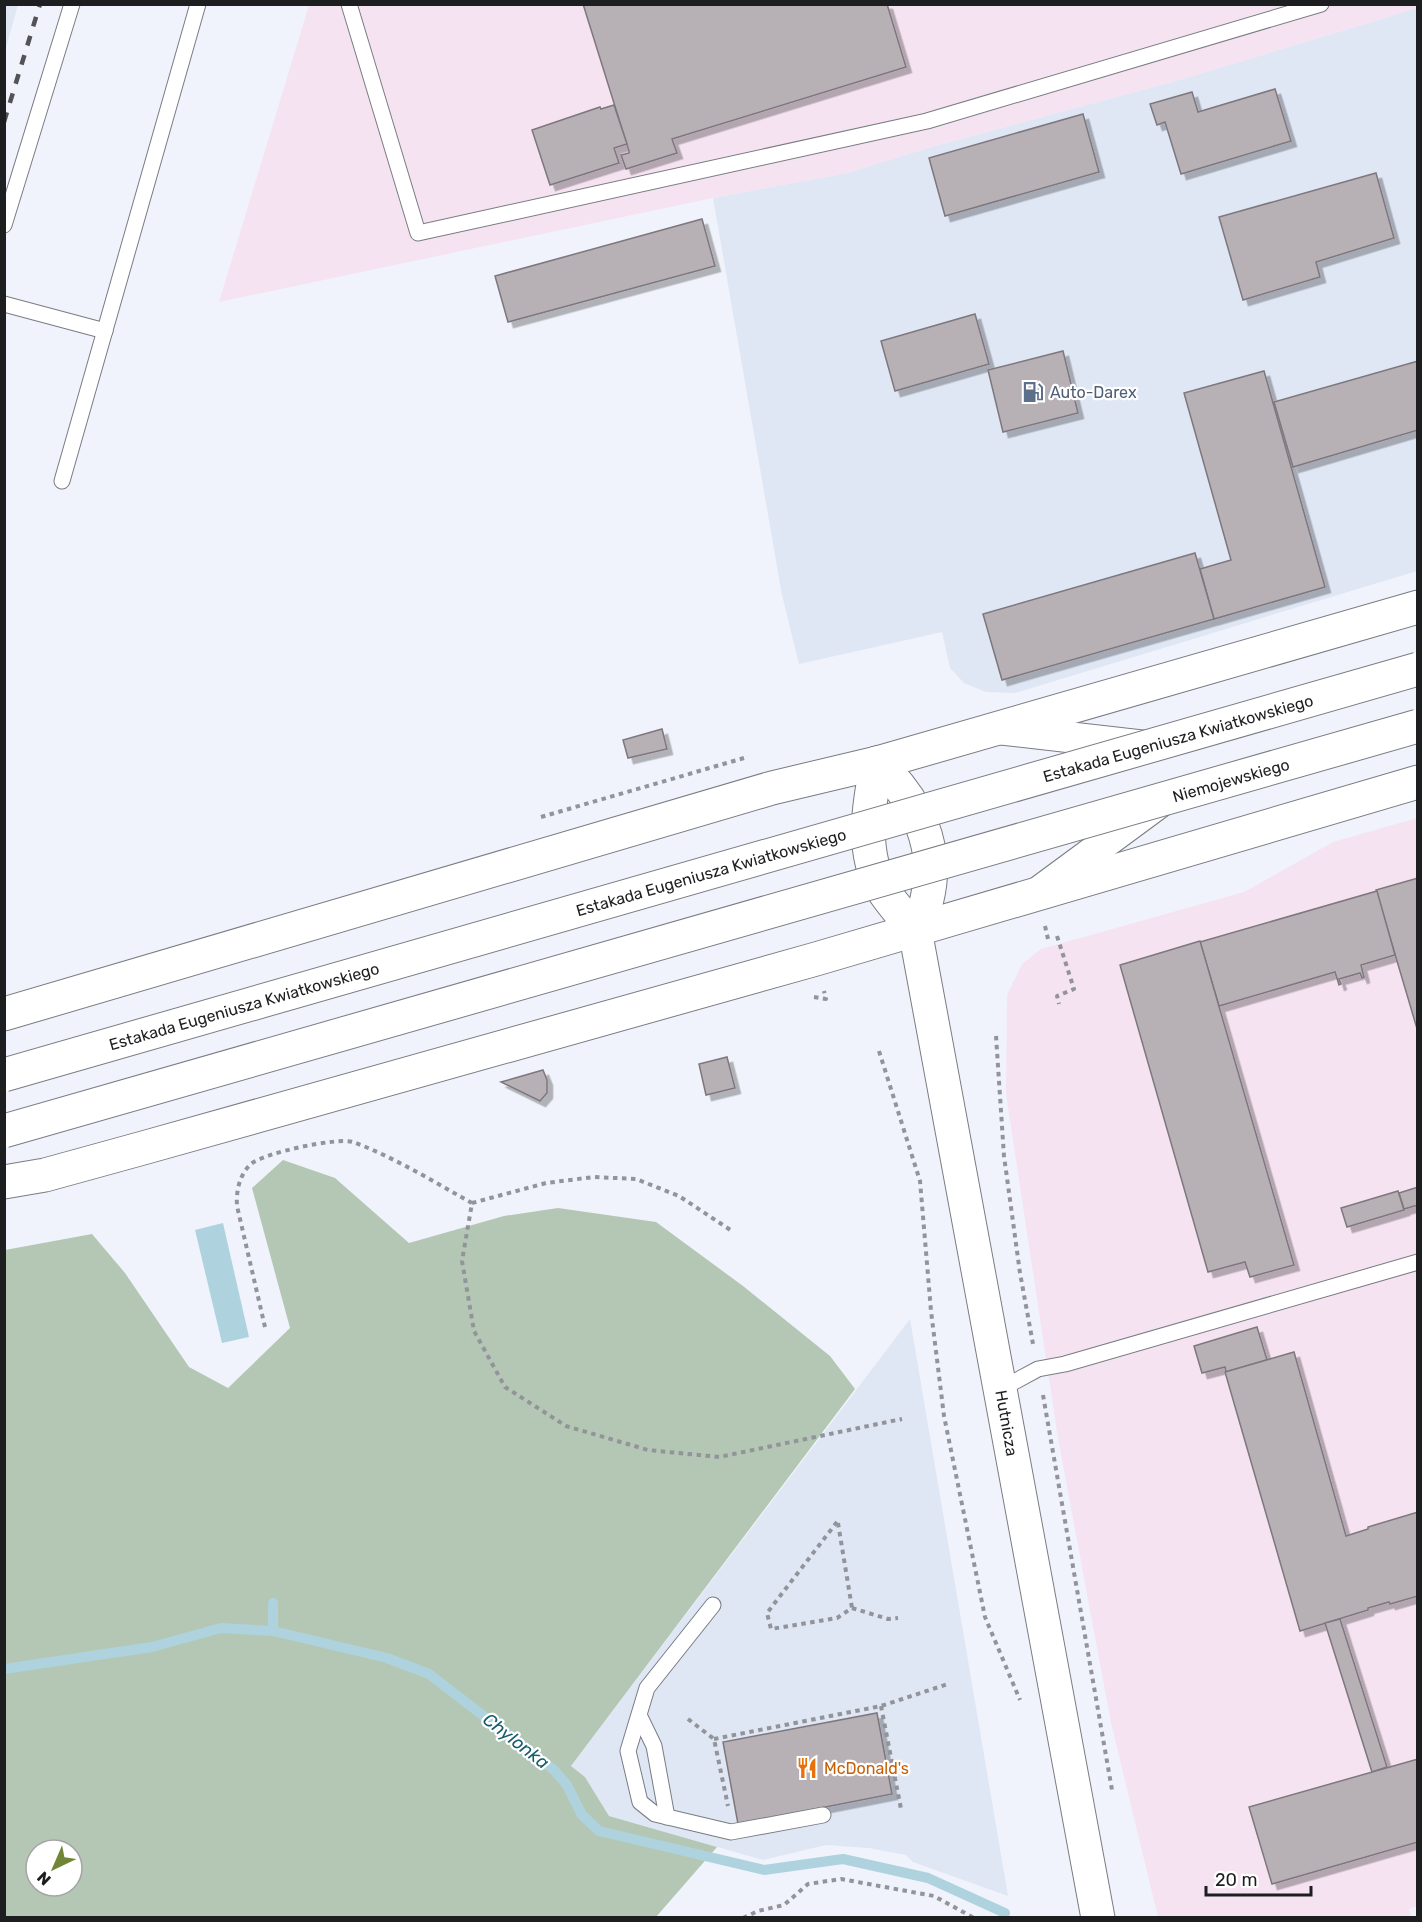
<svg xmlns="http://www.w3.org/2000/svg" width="1422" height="1922" viewBox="0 0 1422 1922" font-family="Rubik,sans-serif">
	<defs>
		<filter id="shadow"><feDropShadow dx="5.5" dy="5.5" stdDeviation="0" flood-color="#0004"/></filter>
	</defs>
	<rect width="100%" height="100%" fill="#f0f3fb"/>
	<g fill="#dfe6f4">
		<path d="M5,4L18,5L5,51L4,5Z"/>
		<path d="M1417,8V571L1015,693L986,692L964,683L950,668L942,632L799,664L782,595L713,198L847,173L924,149L1186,78Z"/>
		<path d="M910,1319L1008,1896L913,1862L906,1855L869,1848L826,1845L763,1860L609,1816L585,1777L571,1766Z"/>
	</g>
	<g fill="#f6e3f2">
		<path d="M309,5H1417V8L1186,78L924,149L847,173L713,198L219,302Z"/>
		<path d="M1417,818L1418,1906L1409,1909L1411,1917H1158L1111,1723L1058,1438L1006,1094L1007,995L1022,964L1041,949L1244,892L1333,842Z"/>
	</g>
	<path fill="#b3c7b4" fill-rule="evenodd" d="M283,1160L335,1178L409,1243L504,1216L558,1208L656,1222L743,1286L830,1356L855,1389L571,1766L585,1777L609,1816L717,1847L656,1917H5V1250L92,1234L125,1273L189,1367L228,1388L290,1328L252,1188ZM36,1850H72V1886H36Z"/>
	<path fill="#aed3de" d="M223,1223L249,1337L222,1343L195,1230Z"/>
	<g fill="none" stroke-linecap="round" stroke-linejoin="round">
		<g stroke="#aed3de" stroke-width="10">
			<path d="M273,1603V1631"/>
			<path d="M4,1669L152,1647L221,1628L273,1631L387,1658L429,1674L554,1770L567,1785L582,1815L599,1831L764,1870L843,1859L928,1878L1005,1913"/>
		</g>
	</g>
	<g fill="#b7b1b6" stroke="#7e787e" stroke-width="1.5" filter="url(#shadow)">
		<path d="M583,4H887L906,67L672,139L677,153L626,169L621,155L629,153V151Z"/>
		<path d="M1275,89L1291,141L1181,174L1165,122L1157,125L1150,104L1192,92L1198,112Z"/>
		<path d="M614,105L627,144L614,148L619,163L550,185L532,130L600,107L601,109Z"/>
		<path d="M1083,114L1099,172L945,216L929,158Z"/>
		<path d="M1376,173L1394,238L1316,262L1320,277L1243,300L1219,217Z"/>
		<path d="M702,219L715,266L508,322L495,276Z"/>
		<path d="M975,314L989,364L895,391L881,341Z"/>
		<path d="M1063,351L1078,413L1003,432L988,370Z"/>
		<path d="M1418,361V430L1293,467L1274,402Z"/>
		<path d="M1264,371L1325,587L1214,619L1200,569L1231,560L1184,393Z"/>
		<path d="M1195,553L1214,619L1002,680L983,614Z"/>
		<path d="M662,729L667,749L628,758L623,740Z"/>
		<path d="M1418,878V1032L1376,890Z"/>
		<path d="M1377,891L1395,955L1361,965L1364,977L1362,978L1360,973L1339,979L1341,984L1339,985L1335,972L1219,1006L1200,942Z"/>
		<path d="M1200,941L1294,1265L1250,1277L1245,1262L1208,1272L1120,965Z"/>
		<path d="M727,1057L735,1088L706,1095L699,1064Z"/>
		<path d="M543,1070L547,1080V1093L540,1101L501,1082Z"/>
		<path d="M1418,1187V1205L1404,1209L1399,1193Z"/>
		<path d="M1398,1191L1404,1210L1347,1227L1341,1208Z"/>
		<path d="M1257,1327L1267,1360L1226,1372L1225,1367L1202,1373L1194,1346Z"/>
		<path d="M1294,1352L1346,1536L1368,1529V1527L1418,1512V1596L1390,1604L1389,1602L1368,1608V1610L1300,1631L1225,1372Z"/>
		<path d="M1340,1619L1387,1767L1372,1772L1325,1623Z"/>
		<path d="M877,1713L892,1794L738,1824L723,1742Z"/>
		<path d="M1418,1759V1842L1272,1884L1249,1807Z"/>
	</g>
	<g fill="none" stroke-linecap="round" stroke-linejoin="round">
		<defs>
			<g id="lane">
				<path d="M349,4L418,233L927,121L1321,4"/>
				<path d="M4,225L72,4"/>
				<path d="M4,304L105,331"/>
				<path d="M62,481L198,4"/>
				<path d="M1001,1389L1038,1369L1065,1364L1418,1262"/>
				<path d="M713,1605L647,1688L628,1751L640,1802L655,1814L731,1832L823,1815"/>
				<path d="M640,1717L654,1746L667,1817"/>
			</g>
			<g id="street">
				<path d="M997,729L1146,746"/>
				<path d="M1041,890L1159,803"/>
			</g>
			<g id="secondary">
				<path d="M877,763C869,803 860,852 883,890C892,904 904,917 915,930L1098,1918"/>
				<path d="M877,763C916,798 940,846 927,899C925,910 919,920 915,930"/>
			</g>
			<g id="highway">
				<path d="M4,1014L772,788L877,763L1418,607"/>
				<path d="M4,1182L45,1175L143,1148L816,959L1418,782"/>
			</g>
		</defs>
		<use href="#lane" stroke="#797c82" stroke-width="17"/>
		<use href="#street" stroke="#797c82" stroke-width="32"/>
		<use href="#secondary" stroke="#797c82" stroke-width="35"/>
		<use href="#highway" stroke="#797c82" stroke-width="35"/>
		<g stroke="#92949a" stroke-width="4" stroke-dasharray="4.5 4.5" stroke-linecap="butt">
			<path d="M541,817L744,758"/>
			<path d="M1045,926L1048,939"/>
			<path d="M1057,936L1074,989L1057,996L1059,1004"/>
			<path d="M814,997L826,999L824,991"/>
			<path d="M996,1036L1004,1156L1020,1273L1033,1344"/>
			<path d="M879,1051L920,1181L931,1311L944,1416L985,1617L1020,1700"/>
			<path d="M472,1203L546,1183L594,1177L636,1179L679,1196L732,1231"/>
			<path d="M265,1327L237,1206C236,1192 239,1175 251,1164C263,1153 338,1137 353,1142C394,1157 434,1182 472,1203L462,1261L474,1331L505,1387L566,1426L648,1450L719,1457L902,1419"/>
			<path d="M1043,1395L1112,1790"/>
			<path d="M837,1522L767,1613L771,1629L837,1618L852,1608"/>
			<path d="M838,1523L852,1608"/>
			<path d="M852,1608L888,1619L898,1618"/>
			<path d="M881,1706L901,1809"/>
			<path d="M688,1719L714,1739L728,1806"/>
			<path d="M714,1739L881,1706L948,1684"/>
			<path d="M743,1918L758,1911L784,1905L808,1884L841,1879L934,1896L974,1918"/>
		</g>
		<use href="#lane" stroke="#fff" stroke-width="15"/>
		<use href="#street" stroke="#fff" stroke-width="30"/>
		<use href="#secondary" stroke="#fff" stroke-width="33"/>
		<use href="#highway" stroke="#fff" stroke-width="33"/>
		<path stroke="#525357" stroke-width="4.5" stroke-dasharray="10 10" stroke-linecap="butt" d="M4,122L40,4"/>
		<defs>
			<g id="highway-bridge">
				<path d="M4,1075L1418,669"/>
				<path d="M4,1131L1418,726"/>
			</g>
		</defs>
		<use href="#highway-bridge" stroke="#797c82" stroke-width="35" stroke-linecap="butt"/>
		<use href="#highway-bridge" stroke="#fff" stroke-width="33"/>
	</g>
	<defs>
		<symbol id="fuel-bare" viewBox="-9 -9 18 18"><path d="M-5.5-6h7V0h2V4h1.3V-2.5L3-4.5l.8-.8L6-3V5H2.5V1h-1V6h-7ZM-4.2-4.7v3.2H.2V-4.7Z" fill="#5c6f8a" stroke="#fff" stroke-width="2.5" paint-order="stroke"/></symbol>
		<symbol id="restaurant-bare" viewBox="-9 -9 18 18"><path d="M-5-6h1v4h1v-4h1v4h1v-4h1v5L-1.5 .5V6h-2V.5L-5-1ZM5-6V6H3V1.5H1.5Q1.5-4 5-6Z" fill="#e8710a" stroke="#fff" stroke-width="2.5" paint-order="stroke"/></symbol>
	</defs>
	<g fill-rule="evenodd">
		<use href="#fuel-bare" x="1018" y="377" width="30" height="30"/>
		<use href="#restaurant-bare" x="792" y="1753" width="30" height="30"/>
	</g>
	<g text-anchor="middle" stroke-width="4.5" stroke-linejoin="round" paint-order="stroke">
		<g font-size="16" fill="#4e5e75" stroke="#fff" text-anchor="start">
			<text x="1050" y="398">Auto-Darex</text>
		</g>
		<g font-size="16" fill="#1d1e20" stroke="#fff">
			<text transform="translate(1178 738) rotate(-16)" y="6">Estakada Eugeniusza Kwiatkowskiego</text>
			<text transform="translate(1231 780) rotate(-16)" y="6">Niemojewskiego</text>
			<text transform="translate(711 872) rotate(-16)" y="6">Estakada Eugeniusza Kwiatkowskiego</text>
			<text transform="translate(244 1006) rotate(-16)" y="6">Estakada Eugeniusza Kwiatkowskiego</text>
			<text transform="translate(1007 1423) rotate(80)" y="6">Hutnicza</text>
		</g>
		<g font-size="16" fill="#c56008" stroke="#fff" text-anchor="start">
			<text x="824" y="1774">McDonald's</text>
		</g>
		<g font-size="18" font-style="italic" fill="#165d6e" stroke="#fff">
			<text transform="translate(516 1741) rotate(38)" y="6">Chylonka</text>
		</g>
	</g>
	<rect width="1422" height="1922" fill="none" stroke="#1d1e20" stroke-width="12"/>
	<g transform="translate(54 1868) rotate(224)"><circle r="28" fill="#ffffff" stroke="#a5a5a6" stroke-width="1.5"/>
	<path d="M0-4.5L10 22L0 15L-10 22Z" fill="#718536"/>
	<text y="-9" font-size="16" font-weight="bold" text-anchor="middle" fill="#1d1e20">N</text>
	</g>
	<path d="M1206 1886v9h105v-9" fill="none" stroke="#1d1e20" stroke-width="3"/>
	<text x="1215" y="1886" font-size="18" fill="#1d1e20" stroke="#ffffff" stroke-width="4.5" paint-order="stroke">20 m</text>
</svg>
